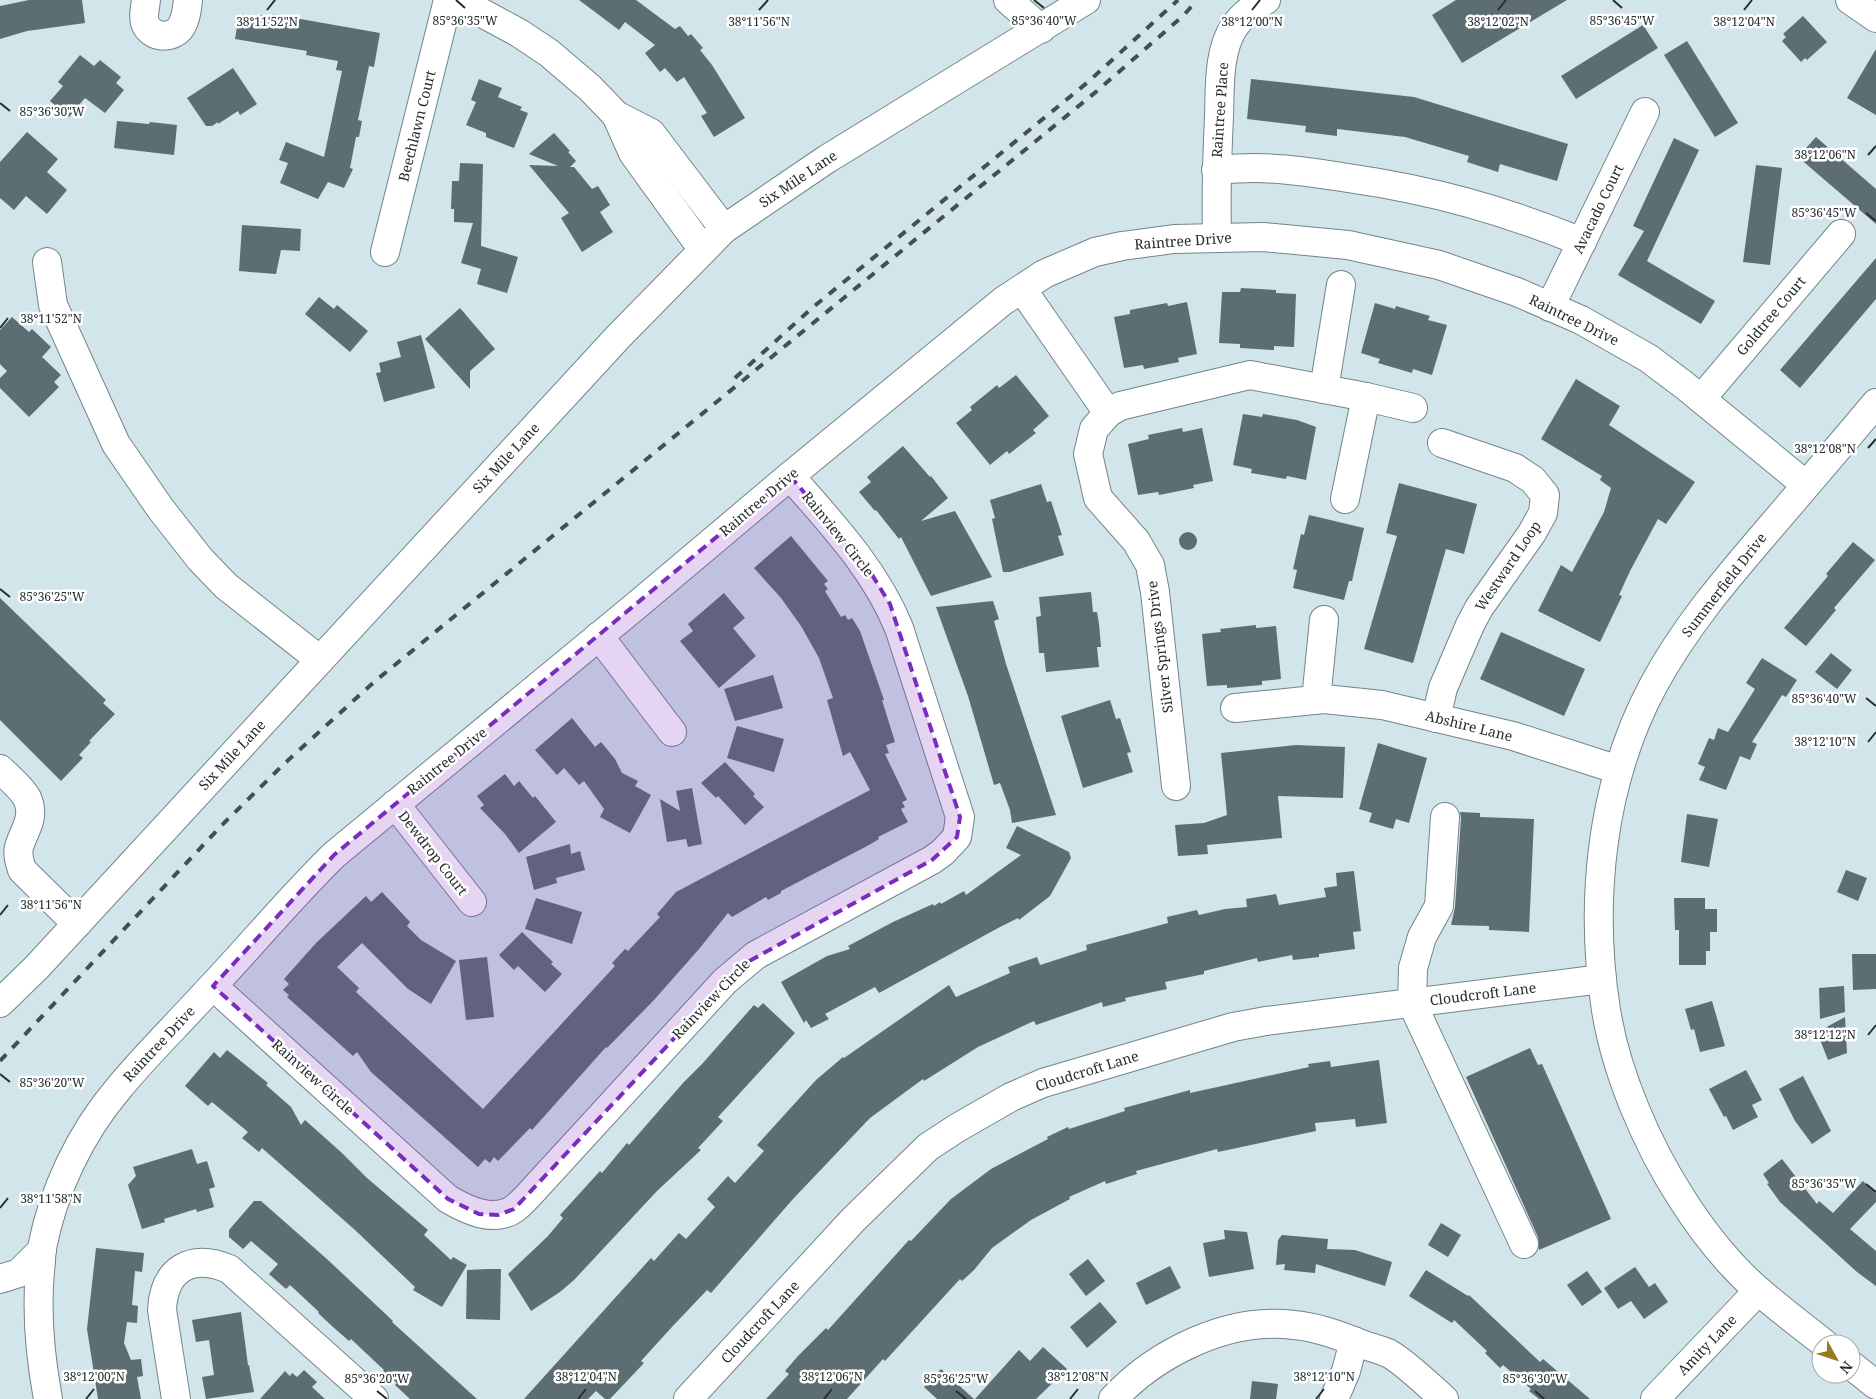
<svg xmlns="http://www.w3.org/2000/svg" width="1876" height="1399" viewBox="0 0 1876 1399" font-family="'Noto Serif',serif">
	<rect width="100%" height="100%" fill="#d1e5ea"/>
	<g fill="#5c6e72">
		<path d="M29,0H82L85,23L27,31L0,39V6Z"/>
		<path d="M579,0H636L675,29L680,26L688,36L691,34L703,48L700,50L712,65L745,118L714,137L701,116L707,113L684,77L677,82L665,68L660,72L645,53L655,45L625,22L619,30Z"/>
		<path d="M1456,0H1567L1462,63L1432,15Z"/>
		<path d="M272,14L380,33L374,67L369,66L358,120L362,121L359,137H356L350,168L353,169L344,188L328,182L318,199L280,183L288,163L279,160L286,142L324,157L342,71L336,70L338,61L306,55L307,51L235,39L239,15L259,18V15L272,17Z"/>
		<path d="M1803,16L1827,42L1807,60L1805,58L1801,62L1782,41L1786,37L1783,34Z"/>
		<path d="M1643,25L1658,48L1576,99L1561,76Z"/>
		<path d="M1687,41L1738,123L1715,137L1664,55Z"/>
		<path d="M1876,49V115L1847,98Z"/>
		<path d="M80,55L94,66L100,60L121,77L116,83L124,90L105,113L85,98L69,117L50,101L63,86L58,82Z"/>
		<path d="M233,68L257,104L240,115L238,111L218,124V122L212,126H206L187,98Z"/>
		<path d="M479,79L502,88L498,97L522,107L520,110L528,113L514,148L486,137V133L466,125L476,102L471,100Z"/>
		<path d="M1251,79L1414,97L1568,144L1557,181L1500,164L1498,172L1467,162L1469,156L1405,137L1337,129V136L1305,132L1306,126L1247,119Z"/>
		<path d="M117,121L149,124L150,122L177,125L174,155L114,148Z"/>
		<path d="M27,132L58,159L47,172L67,190L47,214L26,196L14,210L0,198V162Z"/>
		<path d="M554,133L570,151L568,152L576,161L570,167H574L592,189L598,186L610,205L600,212L613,232L582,252L561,218L569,213L529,165L558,166L529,154Z"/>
		<path d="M1816,137L1876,189V224L1798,157Z"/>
		<path d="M1674,138L1699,150L1647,261L1715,301L1701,324L1618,275L1644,231L1633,226Z"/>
		<path d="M460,163L483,164L481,246L518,257L507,293L477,284L481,269L461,263L473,223L454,222V209H451L452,181H459Z"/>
		<path d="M1756,165L1782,168L1770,265L1743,262Z"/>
		<path d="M242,225L301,229L300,251L281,250L276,274L239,271Z"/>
		<path d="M1876,258V299L1800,388L1780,370Z"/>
		<path d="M1241,288L1276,290V293L1296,294L1294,347L1274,346V350L1240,348V344L1219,343L1222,292H1240Z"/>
		<path d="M319,297L334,309L337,305L368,331L350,352L305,314Z"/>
		<path d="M1187,302L1197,354L1178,358L1179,362L1144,369L1143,365L1124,368L1114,317L1130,314V310L1167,303L1168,306Z"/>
		<path d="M1375,303L1395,309L1396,306L1430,316L1428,320L1447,325L1432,375L1413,369L1412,373L1378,363L1380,359L1361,353Z"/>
		<path d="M460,308L495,349L470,371V389L425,339Z"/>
		<path d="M12,317L29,332L32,329L51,347L42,357L61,375L54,382L59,387L29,417L0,388V378L7,371L0,364V330Z"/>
		<path d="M421,335L435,388L384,402L376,373L381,372L379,363L401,357L397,342Z"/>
		<path d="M1016,375L1049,416L1033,430L1036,433L1009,454L1007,451L990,465L956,423L972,410L970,407L991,390L997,385L999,388Z"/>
		<path d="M1576,379L1620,406L1609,425L1695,482L1666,524L1658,519L1630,571L1619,595L1622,596L1600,642L1538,611L1561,565L1572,572L1604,512L1611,488L1600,480L1602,476L1541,439Z"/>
		<path d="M1243,414L1262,417L1263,414L1297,420L1316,427L1306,480L1287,476L1286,479L1251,473L1252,469L1233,465Z"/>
		<path d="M1182,428L1183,432L1202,428L1213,481L1193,485L1194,488L1159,495L1158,492L1138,495L1128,444L1149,439L1148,435Z"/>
		<path d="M903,446L930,477L931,476L948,498L921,521L955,511L992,577L931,596L901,537L899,539L876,510L875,511L859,492L871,482L867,477Z"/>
		<path d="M1399,483L1477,504L1464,554L1446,549L1413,663L1364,649L1397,536L1386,533Z"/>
		<path d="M1041,484L1047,502L1051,501L1062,535L1058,536L1064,555L1010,572H1003L992,519L995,518L990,500Z"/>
		<path d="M1309,515L1364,528L1352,581H1349L1344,600L1293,588L1297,570L1293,569L1301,534L1304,535Z"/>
		<circle cx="1188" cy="541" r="9"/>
		<path d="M791,536L828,581L824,584L828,589L825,591L841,617L845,615L848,620L852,618L860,631L884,700H882L895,742L886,745L889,753L885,754L907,800L902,802L905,807L901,809L908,822L878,837L879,839L869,845L781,891V893L768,900L766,897L732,917L728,913L699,949L654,1000L607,1048L606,1047L532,1130L530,1128L498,1161L494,1157L490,1163L485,1159L478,1167L371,1072L357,1052L353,1056L287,997L289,995L283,990L289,984L284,979L316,943L366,896L371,902L382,892L410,922L407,926L421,940L456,961L431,1004L408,989L362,943L337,967L359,988L356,992L483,1109L615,966L612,963L625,949L628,951L660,917L657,914L676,892L870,790L850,752L843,756L827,700L833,698L819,658L801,626L781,598L754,568Z"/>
		<path d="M1853,542L1875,560L1834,608L1836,610L1806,646L1784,628L1828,576L1826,574Z"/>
		<path d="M1091,592L1093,612H1097L1099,624L1101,647H1097L1099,667L1046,672L1044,653H1039L1038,640L1036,617L1041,616L1039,597Z"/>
		<path d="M724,593L745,618L733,628L756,656L719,688L680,641L693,631L688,624Z"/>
		<path d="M0,598L106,700L103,703L115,714L89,741L91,742L79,755L83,758L61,781L0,720Z"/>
		<path d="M993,601L999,619L994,621L1006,664L1056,815L1012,823L1010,810L1000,783L994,785L968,696L936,607Z"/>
		<path d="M1256,625V628L1276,626L1281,679L1262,681V685L1227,688V685L1207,686L1202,634L1221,632L1220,629Z"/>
		<path d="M1501,632L1585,669L1564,716L1480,679Z"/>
		<path d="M1831,653L1852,670L1837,689L1815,672Z"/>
		<path d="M1762,658L1797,680L1786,697L1782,695L1752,742L1757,744L1750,760L1740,756L1726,790L1699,780L1705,767L1698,764L1709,738L1714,740L1718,728L1728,732L1755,689L1746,683Z"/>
		<path d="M773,675L783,708L735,721L724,689Z"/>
		<path d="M1110,700L1116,719L1120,718L1127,740L1131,752L1127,753L1133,772L1083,788L1061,716Z"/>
		<path d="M572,718L595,747L601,742L615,759L622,773L638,781L635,786L651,795L630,833L600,817L604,809L584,781L579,785L564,768L557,775L535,750Z"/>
		<path d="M737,726L784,739L774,772L727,758Z"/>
		<path d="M1378,743L1427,758L1409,823L1396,819L1393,829L1369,822L1372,813L1359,809Z"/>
		<path d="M1296,745L1345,747L1343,798L1278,796L1282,838L1207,845L1208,854L1178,856L1175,825L1204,823L1227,815L1221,753Z"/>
		<path d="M725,762L755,794L753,796L764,807L745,825L718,796L716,798L701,783Z"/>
		<path d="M505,774L514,786L519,781L533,798L535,796L556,822L519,853L505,834L480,808L484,805L477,796Z"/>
		<path d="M692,788L702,844L688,847L686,839L667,842L660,799L680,811L676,791Z"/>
		<path d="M1460,812L1480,813V817L1534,819L1529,932L1489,930V926L1451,925L1455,907L1461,818Z"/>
		<path d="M1687,814L1718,819L1709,867L1681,862Z"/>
		<path d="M1017,826L1069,852L1071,858L1050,896L1019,920L1018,918L1000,927L879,993L875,987L825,1014L829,1019L811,1028L806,1020L804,1023L781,982L827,956L850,949L848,946L893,922L933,904L934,906L940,902L941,904L964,891L966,895L1021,855L1006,848Z"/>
		<path d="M570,844L571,854L580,851L585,870L556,878L557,883L534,890L526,857Z"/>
		<path d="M1846,870L1867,878L1858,901L1837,892Z"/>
		<path d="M1354,871L1361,931L1353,932L1355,949L1319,954V957L1293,960L1292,955L1258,962L1257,958L1204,971V974L1165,982L1167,989L1125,998L1126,1001L1103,1007L1102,1002L1036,1025L1034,1021L978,1047L924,1081L923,1079L870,1118L793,1199L711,1293L707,1290L671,1328L641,1361L644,1363L610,1399H605L596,1391L588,1399H524L651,1258L654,1261L679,1233L686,1239L715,1207L707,1199L728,1176L735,1183L764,1151L757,1145L816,1080L843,1057L844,1058L949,985L956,997L1010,973L1008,967L1037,957L1040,965L1087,950L1086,945L1168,923L1167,917L1197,910L1199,915L1225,909L1247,907L1246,899L1276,894L1279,905L1326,897L1324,888L1337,886L1336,873Z"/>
		<path d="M536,898L582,912L572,944L525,929Z"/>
		<path d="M1674,898H1705V909H1717V932H1710V951H1706V965H1679V930H1675Z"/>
		<path d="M522,932L553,962L551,964L562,974L545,992L518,966L514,970L499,955Z"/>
		<path d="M1852,954H1876V989L1853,990Z"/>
		<path d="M487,957L494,1017L466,1020L459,960Z"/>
		<path d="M1844,986L1845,1012L1820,1019L1819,988Z"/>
		<path d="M1712,1001L1725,1046L1700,1052L1694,1029L1691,1030L1685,1009Z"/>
		<path d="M763,1003L795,1033L718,1117L723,1121L698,1148L701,1150L657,1191L574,1280L560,1292L531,1311L508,1274L548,1236L563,1218L560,1215L600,1171L602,1173L627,1143L629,1145L683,1083L702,1064L754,1005L758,1008Z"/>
		<path d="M1845,1017L1847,1053L1828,1060L1819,1037L1821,1036V1030Z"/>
		<path d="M1530,1048L1538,1065L1542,1064L1611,1219L1539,1250L1538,1237L1466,1077Z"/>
		<path d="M227,1050L268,1083L266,1085L291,1107L301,1125L305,1120L342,1153L367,1178L428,1230L424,1235L451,1260L453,1257L467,1265L442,1307L413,1290L415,1287L355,1230L262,1148L259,1152L242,1138L248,1132L212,1102L208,1106L185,1086L214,1052L220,1058Z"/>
		<path d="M1379,1060L1387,1123L1356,1127L1355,1119L1315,1123L1316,1131L1218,1152L1217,1149L1136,1171L1137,1174L1106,1184L1105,1181L1069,1197L1070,1199L1031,1220L992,1248L974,1270L962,1281L960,1279L885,1361L883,1359L847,1399H766L789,1374L785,1371L798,1356L826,1328L828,1330L909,1240L911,1241L951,1199L991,1169L1048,1139L1047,1137L1068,1127L1069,1129L1125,1111L1124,1108L1190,1090V1093L1309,1067L1308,1064L1330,1061L1331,1067Z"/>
		<path d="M1746,1070L1762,1100L1752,1105L1758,1117L1733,1130L1726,1116L1724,1117L1709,1089Z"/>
		<path d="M1803,1076L1831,1131L1812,1144L1795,1121L1779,1089Z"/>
		<path d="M192,1149L197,1164L207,1161L215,1187L209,1189L214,1207L197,1212L196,1209L164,1219L165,1222L142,1229L128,1185L136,1176L133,1167Z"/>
		<path d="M1782,1159L1817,1204L1819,1201L1833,1213L1863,1181L1876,1193V1202L1850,1229L1876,1251V1286L1857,1272L1780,1202L1767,1184L1769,1183L1763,1174Z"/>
		<path d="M254,1201H261L328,1260L393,1321L392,1322L477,1399H410L395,1385L397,1383L383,1371L384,1370L351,1339L349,1341L333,1327L318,1313L319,1312L290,1285L286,1289L269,1274L278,1264L251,1241L243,1249L229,1237V1230Z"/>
		<path d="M1441,1223L1461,1235L1448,1257L1428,1245Z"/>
		<path d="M1224,1230L1247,1232L1254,1269L1209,1277L1203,1243L1225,1239Z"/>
		<path d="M1282,1235L1328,1239L1327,1249L1355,1250L1392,1262L1385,1286L1316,1264L1315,1273L1284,1270L1285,1264L1276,1265L1278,1240Z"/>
		<path d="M96,1248L144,1253L142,1272L135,1271L132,1305L138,1306L137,1323L127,1322L124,1343L131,1360L141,1359L143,1376L137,1377L141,1399H98L87,1329Z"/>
		<path d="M1088,1259L1105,1281L1086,1296L1069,1274Z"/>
		<path d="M1170,1266L1181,1288L1146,1305L1136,1283Z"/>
		<path d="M1635,1267L1649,1287L1655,1283L1668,1302L1644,1319L1631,1301L1618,1309L1604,1288Z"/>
		<path d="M488,1269H501L500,1320L466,1319L467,1270Z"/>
		<path d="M1426,1270L1468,1296L1469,1295L1540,1362L1543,1359L1590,1399H1539L1529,1391L1531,1389L1503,1365L1500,1368L1485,1353L1487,1351L1454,1320L1452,1323L1409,1296Z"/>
		<path d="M1587,1271L1602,1292L1582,1306L1567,1285Z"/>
		<path d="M1100,1302L1117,1322L1087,1348L1070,1327Z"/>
		<path d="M241,1312L248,1365H249L254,1392L206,1399L202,1377L214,1375L209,1340L196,1342L192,1320Z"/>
		<path d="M1043,1347L1067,1369L1036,1399H975L1019,1350L1030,1361Z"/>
		<path d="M941,1369L974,1399H937L924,1387Z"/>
		<path d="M304,1370L317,1382L312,1387L325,1399H260L285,1371L290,1376L292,1373L297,1377Z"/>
		<path d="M1252,1381L1278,1384L1276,1399H1250Z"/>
	</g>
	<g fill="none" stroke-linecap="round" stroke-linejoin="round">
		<defs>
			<g id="minor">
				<path d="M146,0C145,8 142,20 147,27C155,39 174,38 181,27C186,19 187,9 188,0"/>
				<path d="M452,0L471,7L519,33L549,53L590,88L616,115L651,133L724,229"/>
				<path d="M1008,0L1041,29"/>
				<path d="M1850,0L1876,18"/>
				<path d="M616,115L633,153L703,250"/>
				<path d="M1216,170C1228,169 1241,168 1254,168C1285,168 1317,173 1348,178C1432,190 1503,210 1582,242"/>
				<path d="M1217,238C1216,197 1217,157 1219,116C1220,87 1218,52 1234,27C1242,15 1253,7 1266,0"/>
				<path d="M385,252L448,0"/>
				<path d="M47,262L53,305L116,444L160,508L200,559L226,586L320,660"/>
				<path d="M1022,289L1108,413"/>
				<path d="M1550,307L1645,112"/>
				<path d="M1324,389L1341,285"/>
				<path d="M1701,399L1841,234"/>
				<path d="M1345,499L1366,397"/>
				<path d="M599,636L672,732"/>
				<path d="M1316,700L1324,620"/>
				<path d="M1235,708L1324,699L1382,705L1513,736L1619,770"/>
				<path d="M1436,718L1443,688L1470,625L1479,608L1532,533L1543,513L1545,495L1533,480L1515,468L1442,443"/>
				<path d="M0,769C9,778 21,787 27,798C36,818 24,830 19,847C17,855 20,863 22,870L77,924"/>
				<path d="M1176,786L1155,592L1150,565L1136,541L1098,498L1088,454L1094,429L1108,413L1120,406L1250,375L1366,397L1413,408"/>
				<path d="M395,804L472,902"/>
				<path d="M1445,817L1439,906L1422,937L1413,968L1412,1003L1524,1244"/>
				<path d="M213,986L448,1199C467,1210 493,1223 514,1209C522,1203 530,1194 537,1186L725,981L756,955L932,860L943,852L957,837L960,817L899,628C875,569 831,523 790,476"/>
				<path d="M0,1003L37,967L618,337L724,229L827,159L1086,0"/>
				<path d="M0,1279L19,1273L42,1250"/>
				<path d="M1825,1344C1803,1327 1781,1310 1760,1292C1730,1266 1703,1232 1682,1199C1647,1145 1616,1073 1606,1010C1589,902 1601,783 1653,686C1684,628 1726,579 1768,530C1804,488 1840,446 1876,403"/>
				<path d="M1851,1365L1876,1385"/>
				<path d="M48,1399C40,1356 36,1315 40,1271C41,1264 41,1256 42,1248C53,1191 80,1134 118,1089C145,1056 176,1026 205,994C249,948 289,899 334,855L637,605L790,476L1003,301L1044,274L1095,252L1122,246L1174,239L1263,237L1348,245L1439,265L1517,292L1581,320L1648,358L1684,385L1806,485"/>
				<path d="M176,1399L162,1310C164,1269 191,1253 229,1269L374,1399"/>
				<path d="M688,1399L853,1220L928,1147L957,1128L1011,1097L1043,1083L1233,1027L1266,1021L1602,979"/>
				<path d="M1113,1399C1157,1352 1228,1317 1294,1325C1316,1327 1335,1334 1356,1342C1366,1346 1378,1349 1388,1353C1405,1362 1429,1386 1444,1399"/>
				<path d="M1334,1399L1346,1371L1354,1341"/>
				<path d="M1655,1399L1758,1291"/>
			</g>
		</defs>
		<use href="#minor" stroke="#73858a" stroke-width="30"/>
		<use href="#minor" stroke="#fff" stroke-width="28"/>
		<g stroke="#454e51" stroke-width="4" stroke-dasharray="9 9" stroke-linecap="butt">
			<path d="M735,378L812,308L1088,82L1178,0"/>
			<path d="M0,1061L224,823L285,763L374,682L1097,91L1184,15L1197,0"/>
		</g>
	</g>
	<path fill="#7b2cbf" fill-opacity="0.2" stroke="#7b2cbf" stroke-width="4" stroke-dasharray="10 6" stroke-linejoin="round" d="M790,476L866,565L890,604L960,817L957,837L932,860L744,964L514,1209L498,1215L479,1214L448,1199L213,986L334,855Z"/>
	<path fill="none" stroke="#262d2f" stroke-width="2" d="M456,0L465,8M1034,0L1044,8M1613,0L1622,8M267,10L275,0M759,10L768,0M1252,10L1260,0M1498,10L1506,0M1744,10L1752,0M0,103L10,111M1868,155L1876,146M1866,213L1876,221M0,328L8,318M1868,448L1876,439M0,589L10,597M1866,698L1876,706M1868,742L1876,732M0,915L8,905M1868,1035L1876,1025M0,1074L10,1082M1866,1184L1876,1192M0,1208L8,1198M377,1391L387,1399M956,1391L966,1399M1535,1391L1544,1399M86,1399L94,1389M578,1399L586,1389M824,1399L832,1389M1070,1399L1078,1389M1316,1399L1324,1389"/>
	<g text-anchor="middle" stroke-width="5" stroke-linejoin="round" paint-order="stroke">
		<g font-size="14" fill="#262d2f" stroke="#fff">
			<text transform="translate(1220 110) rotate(-86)" y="5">Raintree Place</text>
			<text transform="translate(417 126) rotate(-76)" y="5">Beechlawn Court</text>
			<text transform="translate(798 179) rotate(-34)" y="5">Six Mile Lane</text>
			<text transform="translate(1598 209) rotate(-64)" y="5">Avacado Court</text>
			<text transform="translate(1183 241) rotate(-4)" y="5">Raintree Drive</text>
			<text transform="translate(1771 316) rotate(-50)" y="5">Goldtree Court</text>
			<text transform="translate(1574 320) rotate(26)" y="5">Raintree Drive</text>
			<text transform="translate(506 458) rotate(-47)" y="5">Six Mile Lane</text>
			<text transform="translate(759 502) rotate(-40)" y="5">Raintree Drive</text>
			<text transform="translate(838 534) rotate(51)" y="5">Rainview Circle</text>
			<text transform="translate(1508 566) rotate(-56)" y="5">Westward Loop</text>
			<text transform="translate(1724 585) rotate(-52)" y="5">Summerfield Drive</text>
			<text transform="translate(1160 647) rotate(-97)" y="5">Silver Springs Drive</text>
			<text transform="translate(1469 726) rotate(14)" y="5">Abshire Lane</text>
			<text transform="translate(232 755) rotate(-47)" y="5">Six Mile Lane</text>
			<text transform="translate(447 761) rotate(-39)" y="5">Raintree Drive</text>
			<text transform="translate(433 853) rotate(52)" y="5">Dewdrop Court</text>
			<text transform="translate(1483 994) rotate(-7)" y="5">Cloudcroft Lane</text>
			<text transform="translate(711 999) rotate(-46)" y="5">Rainview Circle</text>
			<text transform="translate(159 1044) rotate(-47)" y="5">Raintree Drive</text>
			<text transform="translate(1087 1071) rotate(-17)" y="5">Cloudcroft Lane</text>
			<text transform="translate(313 1077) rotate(42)" y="5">Rainview Circle</text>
			<text transform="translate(760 1322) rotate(-47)" y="5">Cloudcroft Lane</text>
			<text transform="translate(1707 1345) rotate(-46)" y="5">Amity Lane</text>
		</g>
	</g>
	<g font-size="12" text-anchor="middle" fill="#262d2f" stroke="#fff" stroke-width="5" stroke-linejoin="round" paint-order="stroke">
		<text x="465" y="25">85°36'35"W</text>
		<text x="1044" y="25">85°36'40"W</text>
		<text x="1622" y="25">85°36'45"W</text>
		<text x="267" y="26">38°11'52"N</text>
		<text x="759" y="26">38°11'56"N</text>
		<text x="1252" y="26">38°12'00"N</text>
		<text x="1498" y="26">38°12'02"N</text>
		<text x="1744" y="26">38°12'04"N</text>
		<text x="52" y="116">85°36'30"W</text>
		<text x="1825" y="159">38°12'06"N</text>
		<text x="1824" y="217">85°36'45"W</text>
		<text x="51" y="323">38°11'52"N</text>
		<text x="1825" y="453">38°12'08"N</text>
		<text x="52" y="601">85°36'25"W</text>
		<text x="1824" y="703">85°36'40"W</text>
		<text x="1825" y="746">38°12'10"N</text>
		<text x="51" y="909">38°11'56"N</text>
		<text x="1825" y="1039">38°12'12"N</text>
		<text x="52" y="1087">85°36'20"W</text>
		<text x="1824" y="1188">85°36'35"W</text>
		<text x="51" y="1203">38°11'58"N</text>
		<text x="94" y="1381">38°12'00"N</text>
		<text x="586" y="1381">38°12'04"N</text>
		<text x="832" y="1381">38°12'06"N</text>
		<text x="1078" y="1381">38°12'08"N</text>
		<text x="1324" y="1381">38°12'10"N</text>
		<text x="377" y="1383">85°36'20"W</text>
		<text x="956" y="1383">85°36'25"W</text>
		<text x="1535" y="1383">85°36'30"W</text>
	</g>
	<g transform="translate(1836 1359) rotate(130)"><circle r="24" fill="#ffffff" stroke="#a8abac"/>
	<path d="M0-4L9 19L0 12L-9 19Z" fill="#977b23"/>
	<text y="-8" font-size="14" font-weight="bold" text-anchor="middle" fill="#262d2f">N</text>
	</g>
</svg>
